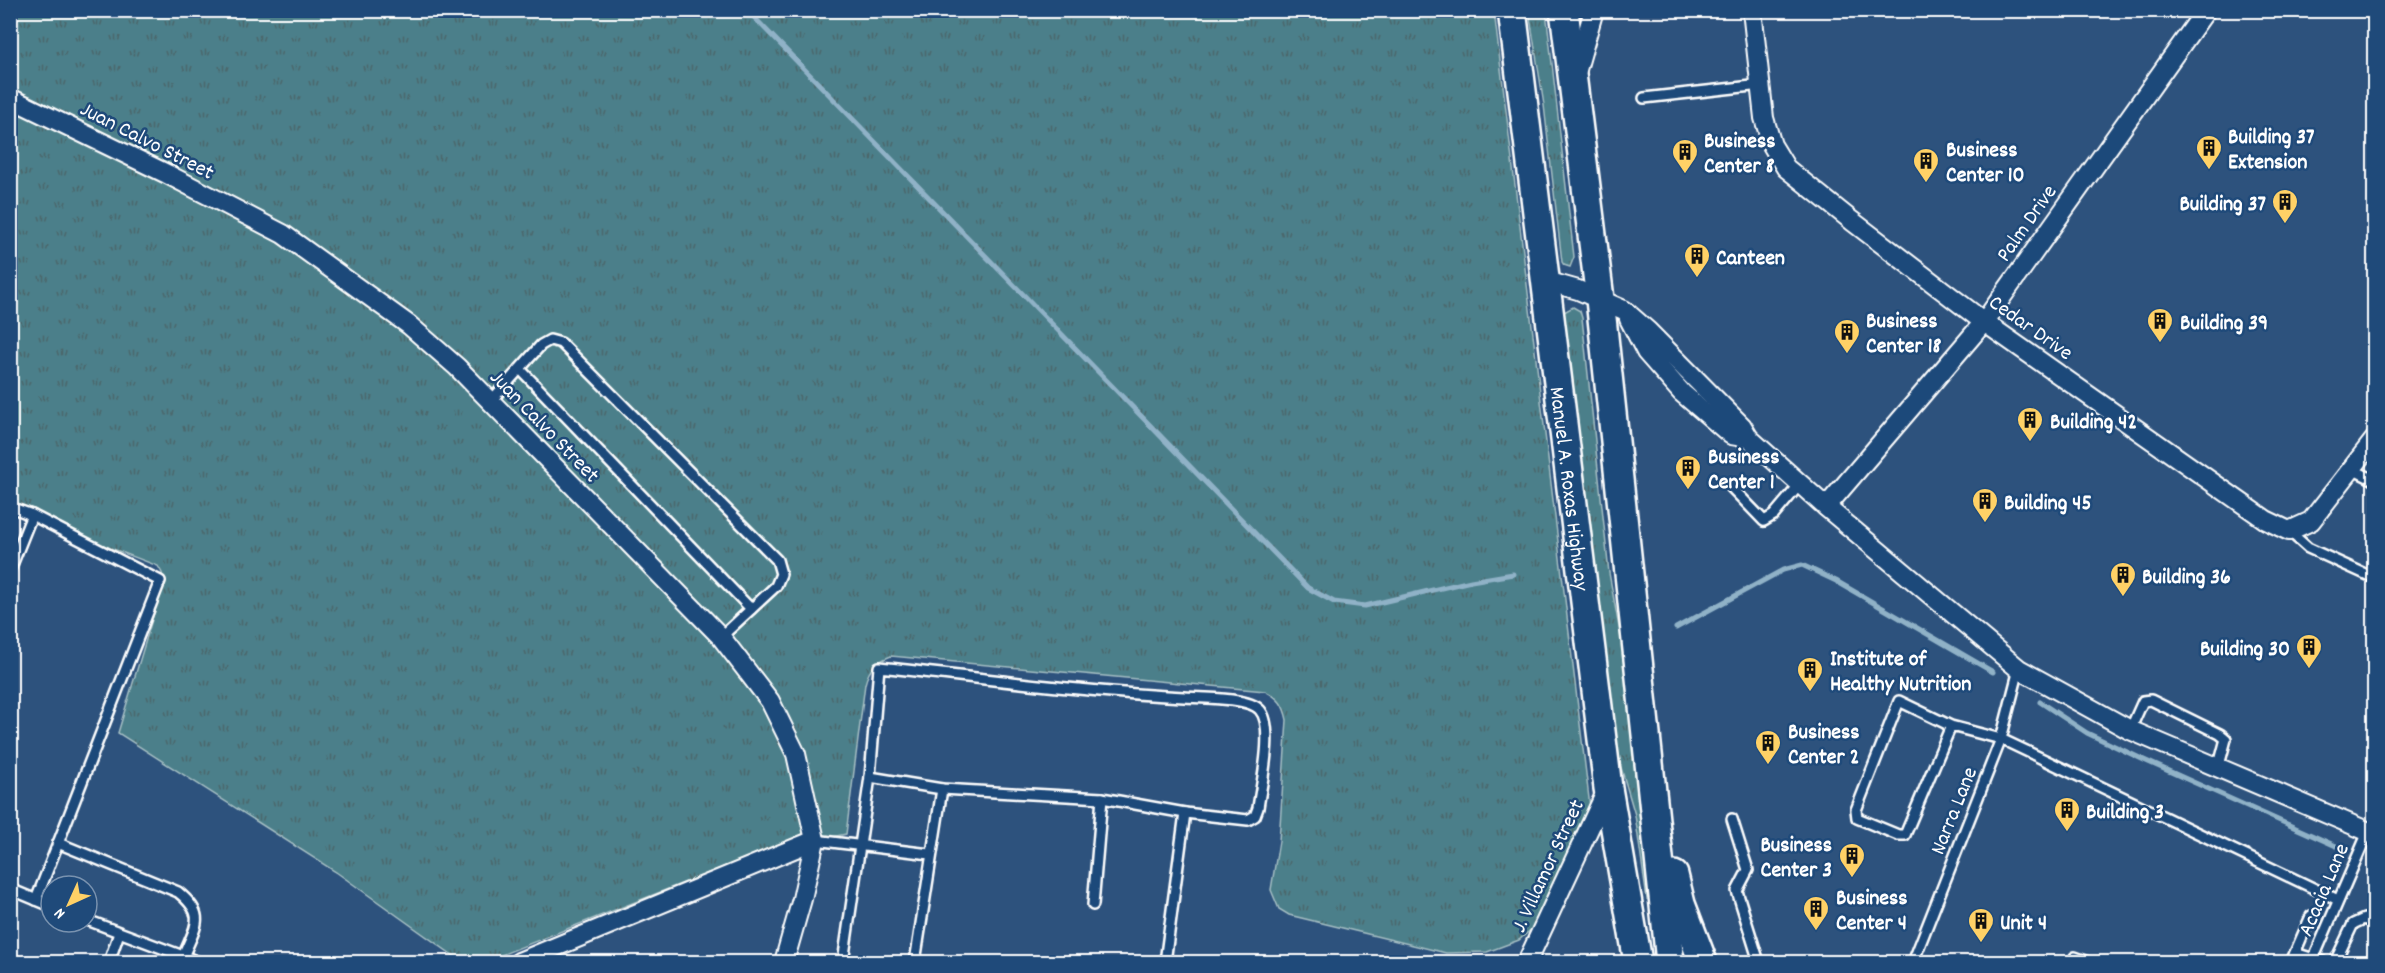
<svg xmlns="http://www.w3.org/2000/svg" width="2385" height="973" viewBox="0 0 2385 973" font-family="Dekko,sans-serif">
	<defs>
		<pattern id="grass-tufts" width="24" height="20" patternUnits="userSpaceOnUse" patternTransform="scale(1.5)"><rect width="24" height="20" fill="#4c7f8a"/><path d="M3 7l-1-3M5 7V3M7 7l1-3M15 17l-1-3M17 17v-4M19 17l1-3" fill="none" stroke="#4c666b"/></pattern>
	</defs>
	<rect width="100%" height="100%" fill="#2d527d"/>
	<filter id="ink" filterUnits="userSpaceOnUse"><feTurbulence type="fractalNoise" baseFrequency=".0167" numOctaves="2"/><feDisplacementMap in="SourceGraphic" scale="12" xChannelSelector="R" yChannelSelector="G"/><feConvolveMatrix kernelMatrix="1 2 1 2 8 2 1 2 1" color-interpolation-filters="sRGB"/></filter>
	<g filter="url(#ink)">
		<g fill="url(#grass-tufts)" stroke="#a6bfc4" stroke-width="1.5">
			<path d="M10,11H1494L1590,807L1535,926L1519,940L1487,952L1446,953L1289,915L1279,909L1271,890L1279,841L1287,720C1284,705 1279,698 1265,691L891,656C876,662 869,668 865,684L846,834L764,851L486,961H468L454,956L336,872L118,733L163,583L162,573L158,566L11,510Z"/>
			<path d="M1529,11H1546L1574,257L1570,267L1564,265L1562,262L1544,105Z"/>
			<path d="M1573,307L1580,311L1582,318L1609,573L1623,649L1651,898L1647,899L1635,815L1620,764L1563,317L1564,312Z"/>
		</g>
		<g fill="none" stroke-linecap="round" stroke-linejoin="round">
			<g stroke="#90b2c7" stroke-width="5">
				<path d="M747,10L1308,588L1334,602L1365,606L1471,581L1513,574"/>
				<path d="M1676,628L1783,570L1802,565L1836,581L1993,672"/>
				<path d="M2040,702L2087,733L2144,760L2336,846"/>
			</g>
			<defs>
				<g id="service">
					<path d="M1644,98L1761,85"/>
					<path d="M520,369L751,609"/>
					<path d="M490,402L541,345L550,340L561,343L777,560L781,574L776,586L721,637"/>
					<path d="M2354,470L2374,480"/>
					<path d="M1731,487L1764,521L1774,515L1801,483"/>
					<path d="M10,507L32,515L160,581L36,900"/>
					<path d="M2289,531L2308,548L2374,578"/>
					<path d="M10,570L32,515"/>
					<path d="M1951,726L1905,835H1898L1857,818L1856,810L1899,701L1951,726L2001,739L2338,900"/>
					<path d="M2130,730L2143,701L2151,700L2220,734L2226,739L2218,769"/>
					<path d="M870,777L942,789L1102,798L1185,813L1165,962"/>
					<path d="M1732,819L1748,870L1737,891L1759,962"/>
					<path d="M815,840L930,854"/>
					<path d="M58,843L178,892C208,916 195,926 183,957"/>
					<path d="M10,889L51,906"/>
					<path d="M1093,905L1102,798"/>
					<path d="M87,920L199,962"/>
					<path d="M2295,953L2323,962"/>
					<path d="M2075,957L2089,962"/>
					<path d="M534,961L556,962"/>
					<path d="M109,962L119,933"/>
					<path d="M843,962L870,777L879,667C981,678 1083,692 1184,697C1201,698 1249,697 1260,710C1275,727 1261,785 1258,808L1255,816L1248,820L1185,813"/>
					<path d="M915,962L942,789"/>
					<path d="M1913,962L2001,739L2019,669"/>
					<path d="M2291,962L2311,916"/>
					<path d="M2312,962L2368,832"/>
					<path d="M2335,962L2353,924L2364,919L2374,923"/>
					<path d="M2351,962H2360"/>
				</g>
				<g id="minor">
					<path d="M1752,10L1764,118L1772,145L1786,168L1852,221L1984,322L2266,520L2289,531L2311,521L2374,440"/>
					<path d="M1576,73L1594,10"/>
					<path d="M10,98L167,174L283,234L409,325L457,367L721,637L770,701L796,754L815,840L802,899L784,962"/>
					<path d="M1546,281L1578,290L1624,310L1648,331L1742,426L1749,438L1826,507L2019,669L2130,730L2374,834"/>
					<path d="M1629,319L1646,352L1682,393L1731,435L1749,438"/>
					<path d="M1826,507L1984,322L2206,10"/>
					<path d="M519,962L815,840"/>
					<path d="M1527,962L1608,788"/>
				</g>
				<g id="primary">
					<path id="s1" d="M1512,10L1608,788L1638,962"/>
					<path d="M1564,10L1600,299L1670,962"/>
					<path d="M1674,875L1681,904L1703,962"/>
				</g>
			</defs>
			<use href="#service" stroke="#fff" stroke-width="14"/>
			<use href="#minor" stroke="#fff" stroke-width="22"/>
			<use href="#primary" stroke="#fff" stroke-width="32"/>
			<use href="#service" stroke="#1f4a7a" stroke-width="9"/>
			<use href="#minor" stroke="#1f4a7a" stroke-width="18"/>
			<use href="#primary" stroke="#1f4a7a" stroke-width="27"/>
		</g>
	</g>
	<defs>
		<symbol id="building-pin" viewBox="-11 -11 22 30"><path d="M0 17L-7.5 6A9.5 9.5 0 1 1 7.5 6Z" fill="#ffd166" stroke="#1f4a7a"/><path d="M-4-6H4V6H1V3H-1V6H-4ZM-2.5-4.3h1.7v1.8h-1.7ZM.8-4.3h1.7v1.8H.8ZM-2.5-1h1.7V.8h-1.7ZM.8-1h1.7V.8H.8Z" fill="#111"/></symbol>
	</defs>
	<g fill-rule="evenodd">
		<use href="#building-pin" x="2194" y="133" width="30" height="40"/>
		<use href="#building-pin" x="1670" y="137" width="30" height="40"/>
		<use href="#building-pin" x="1911" y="146" width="30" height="40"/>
		<use href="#building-pin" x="2270" y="187" width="30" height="40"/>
		<use href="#building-pin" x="1682" y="241" width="30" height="40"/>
		<use href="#building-pin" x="2145" y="306" width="30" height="40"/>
		<use href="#building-pin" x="1832" y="317" width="30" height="40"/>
		<use href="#building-pin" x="2015" y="405" width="30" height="40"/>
		<use href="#building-pin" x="1673" y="453" width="30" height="40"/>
		<use href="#building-pin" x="1970" y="486" width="30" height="40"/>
		<use href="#building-pin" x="2108" y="560" width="30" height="40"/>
		<use href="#building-pin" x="2294" y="632" width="30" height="40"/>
		<use href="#building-pin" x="1795" y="655" width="30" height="40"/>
		<use href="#building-pin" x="1753" y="728" width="30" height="40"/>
		<use href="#building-pin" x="2052" y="795" width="30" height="40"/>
		<use href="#building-pin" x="1837" y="841" width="30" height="40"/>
		<use href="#building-pin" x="1801" y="894" width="30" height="40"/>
		<use href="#building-pin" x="1966" y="906" width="30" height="40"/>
	</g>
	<g text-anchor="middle" stroke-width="5" stroke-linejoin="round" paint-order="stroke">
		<g font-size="22" font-weight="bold" fill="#fff" stroke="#1f4a7a" text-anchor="start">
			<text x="2228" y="143">Building 37<tspan x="2228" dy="25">Extension</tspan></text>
			<text x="1704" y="147">Business<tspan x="1704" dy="25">Center 8</tspan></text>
			<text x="1946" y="156">Business<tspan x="1946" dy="25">Center 10</tspan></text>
			<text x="2266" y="210" text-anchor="end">Building 37</text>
			<text x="1716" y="264">Canteen</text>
			<text x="1866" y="327">Business<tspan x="1866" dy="25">Center 18</tspan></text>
			<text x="2180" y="329">Building 39</text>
			<text x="2050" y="428">Building 42</text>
			<text x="1708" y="463">Business<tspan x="1708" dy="25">Center 1</tspan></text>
			<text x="2004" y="509">Building 45</text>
			<text x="2142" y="583">Building 36</text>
			<text x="2290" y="655" text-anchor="end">Building 30</text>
			<text x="1830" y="665">Institute of<tspan x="1830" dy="25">Healthy Nutrition</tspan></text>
			<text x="1788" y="738">Business<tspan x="1788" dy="25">Center 2</tspan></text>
			<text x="2086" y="818">Building 3</text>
			<text x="1832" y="851" text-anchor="end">Business<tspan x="1832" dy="25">Center 3</tspan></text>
			<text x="1836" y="904">Business<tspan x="1836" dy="25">Center 4</tspan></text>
			<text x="2000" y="929">Unit 4</text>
		</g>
		<g font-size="22" fill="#fff" stroke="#1f4a7a">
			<text transform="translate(148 139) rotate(27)" y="8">Juan Calvo Street</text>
			<text transform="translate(2025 222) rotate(-55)" y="8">Palm Drive</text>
			<text transform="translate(2032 326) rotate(35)" y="8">Cedar Drive</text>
			<text transform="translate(546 425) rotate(46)" y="8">Juan Calvo Street</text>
			<text dy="8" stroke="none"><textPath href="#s1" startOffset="482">Manuel A. Roxas Highway</textPath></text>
			<text transform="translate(1952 810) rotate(-68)" y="8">Narra Lane</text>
			<text transform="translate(1546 865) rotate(-65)" y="8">J. Villamor Street</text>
			<text transform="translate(2322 889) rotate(-67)" y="8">Acacia Lane</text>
		</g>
	</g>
	<rect width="2385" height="973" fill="none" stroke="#1f4a7a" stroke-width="36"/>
	<rect x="18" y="18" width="2349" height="937" fill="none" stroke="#fff" stroke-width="2" filter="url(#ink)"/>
	<g transform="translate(69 904) rotate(225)"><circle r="28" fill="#1f4a7a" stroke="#7992af" stroke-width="1.5"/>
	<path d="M0-4.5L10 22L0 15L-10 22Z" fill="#ffd166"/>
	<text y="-9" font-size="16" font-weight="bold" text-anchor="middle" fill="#ffffff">N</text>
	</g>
</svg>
